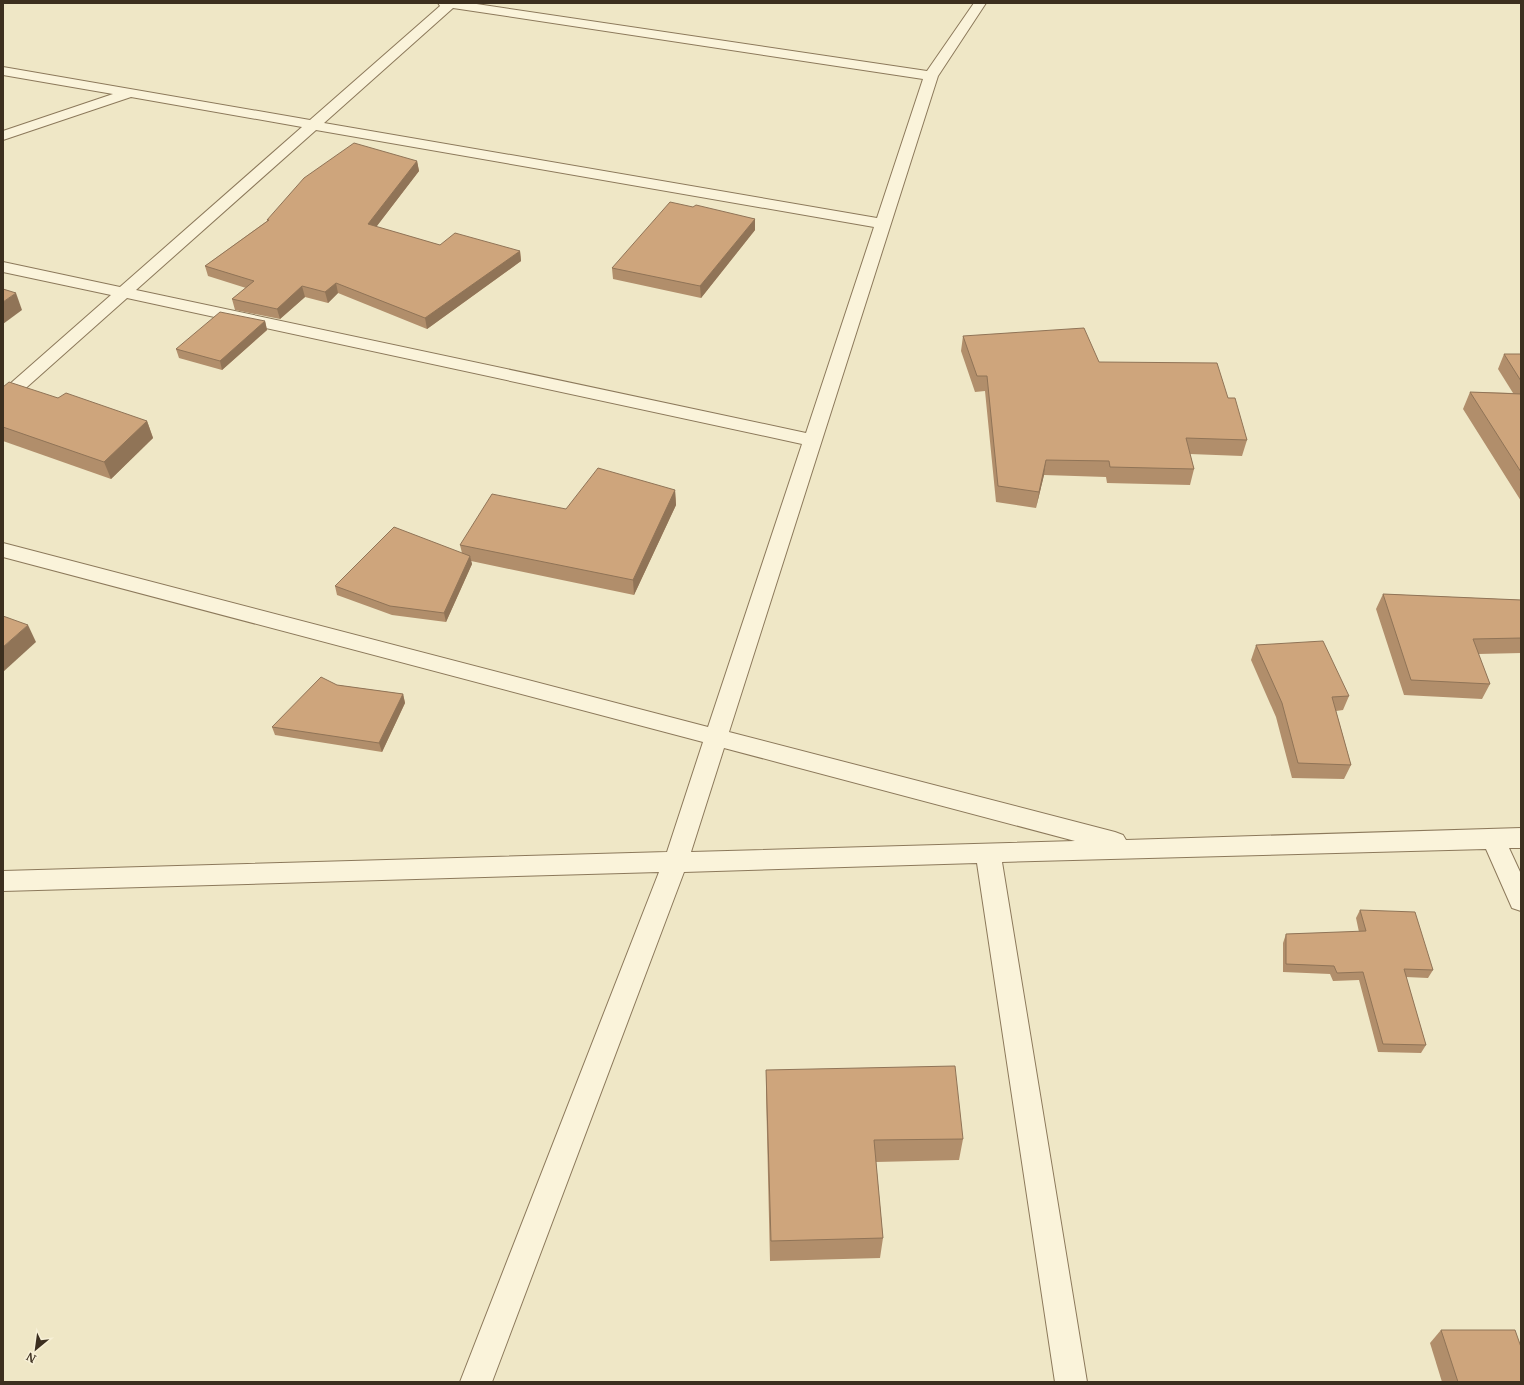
<svg xmlns="http://www.w3.org/2000/svg" width="1524" height="1385" viewBox="0 0 1524 1385" font-family="Merriweather,serif">
	<rect width="100%" height="100%" fill="#efe7c6"/>
	<g fill="none" stroke-linecap="round" stroke-linejoin="round">
		<defs>
			<path id="minor" d="M438,3H470L927,71L974,3H986L938,76L729,732L1115,832L1123,835L1126,840L1521,828V848H1509L1521,874V911L1512,908L1486,849L1002,862L1087,1382H1055L977,863L684,872L492,1382H460L659,872L3,891V871L667,852L703,742L3,557V543L708,727L802,444L127,298L9,403L3,404V390L111,295L3,272V262L120,287L302,127L131,97L3,140V131L113,94L3,75V67L310,120L440,6ZM453,8L923,79L877,218L324,123ZM316,130L874,227L806,433L136,290ZM724,748L1075,841L691,852Z"/>
		</defs>
		<use href="#minor" stroke="#8c795b" stroke-width="2"/>
		<use href="#minor" fill="#faf3da" fill-rule="evenodd"/>
	</g>
	<g fill="#b18e6b">
		<path d="M417,161L419,171L376,227L440,245L520,251L521,261L427,329L338,293L328,303L305,297L280,319L235,310L232,299L246,288L208,276L205,266L267,221V220Z"/>
		<path d="M693,207L755,219V230L701,298L613,279L612,268Z"/>
		<path d="M265,321L267,330L222,370L179,358L176,349Z"/>
		<path d="M963,336L1099,362L1228,398L1247,440L1242,456L1190,454L1194,469L1190,485L1107,483L1106,477L1044,475L1036,508L996,502L985,391L975,392L961,351Z"/>
		<path d="M1504,354H1521V501L1463,409L1470,392L1513,393L1498,369Z"/>
		<path d="M3,387L58,398L147,421L153,438L111,479L3,441Z"/>
		<path d="M675,490L676,505L634,595L471,561L472,564L446,622L392,615L337,595L335,586L462,553L460,545L566,509Z"/>
		<path d="M1383,594L1521,600V653L1478,654L1490,684L1482,699L1404,695L1376,609Z"/>
		<path d="M1256,645L1349,696L1343,710L1336,711L1351,765L1344,779L1292,778L1276,717L1251,660Z"/>
		<path d="M337,685L403,694L405,703L382,752L275,735L272,727Z"/>
		<path d="M1360,910L1433,970L1428,978L1406,977L1426,1045L1421,1053L1378,1052L1359,980L1333,981L1330,974L1283,972V943L1286,934L1359,932L1356,918Z"/>
		<path d="M766,1070L963,1139L959,1160L876,1162L883,1238L880,1258L770,1261L766,1092Z"/>
		<path d="M1441,1330L1521,1382H1442L1430,1343Z"/>
	</g>
	<g fill="#907457">
		<path d="M417,161L419,171L370,235L368,224Z"/>
		<path d="M755,219V230L701,298L700,286Z"/>
		<path d="M520,251L521,261L427,329L425,318Z"/>
		<path d="M336,283L338,293L328,303L325,292Z"/>
		<path d="M302,286L305,297L280,319L277,309Z"/>
		<path d="M16,293L22,310L3,324V302Z"/>
		<path d="M265,321L267,330L222,370L220,361Z"/>
		<path d="M147,421L153,438L111,479L104,462Z"/>
		<path d="M1046,460L1044,475L1036,508L1039,492Z"/>
		<path d="M675,490L676,505L634,595L633,580Z"/>
		<path d="M470,556L472,564L446,622L444,613Z"/>
		<path d="M28,625L36,642L3,672V647Z"/>
		<path d="M403,694L405,703L382,752L379,743Z"/>
	</g>
	<g fill="#cea57c" stroke="#907457">
		<path d="M354,143L417,161L368,224L440,245L455,233L520,251L425,318L336,283L325,292L302,286L277,309L232,299L254,281L205,266L269,220H267L304,178Z"/>
		<path d="M670,202L693,207L696,205L755,219L700,286L612,268Z"/>
		<path d="M3,289L16,293L3,302Z"/>
		<path d="M220,312L265,321L220,361L176,349Z"/>
		<path d="M1084,328L1099,362L1217,363L1228,398H1235L1247,440L1186,438L1194,469L1110,467L1109,461L1046,460L1039,492L998,486L987,376H977L963,336Z"/>
		<path d="M1504,354H1521V381Z"/>
		<path d="M9,382L58,398L66,393L147,421L104,462L3,427V387Z"/>
		<path d="M1470,392L1521,394V472Z"/>
		<path d="M598,468L675,490L633,580L460,545L492,494L566,509Z"/>
		<path d="M394,527L470,556L444,613L390,606L335,586Z"/>
		<path d="M1383,594L1521,600V638L1473,639L1490,684L1411,680Z"/>
		<path d="M3,616L28,625L3,647Z"/>
		<path d="M1323,641L1349,696L1332,697L1351,765L1298,763L1282,703L1256,645Z"/>
		<path d="M321,677L337,685L403,694L379,743L272,727Z"/>
		<path d="M1360,910L1415,912L1433,970L1404,969L1426,1045L1383,1044L1363,972L1337,973L1334,966L1286,964V934L1366,931Z"/>
		<path d="M955,1066L963,1139L874,1140L883,1238L771,1241L766,1070Z"/>
		<path d="M1441,1330H1515L1521,1347V1382H1458Z"/>
	</g>
	<rect width="1524" height="1385" fill="none" stroke="#3c2f1f" stroke-width="8"/>
	<g transform="translate(36 1349) rotate(209)" stroke="#f7f0d6" stroke-width="3" paint-order="stroke">
	<path d="M0-3L7 15L0 10L-7 15Z" fill="#3c2f1f"/>
	<text y="-6" font-size="11" font-weight="bold" text-anchor="middle" fill="#3c2f1f">N</text>
	</g>
</svg>
